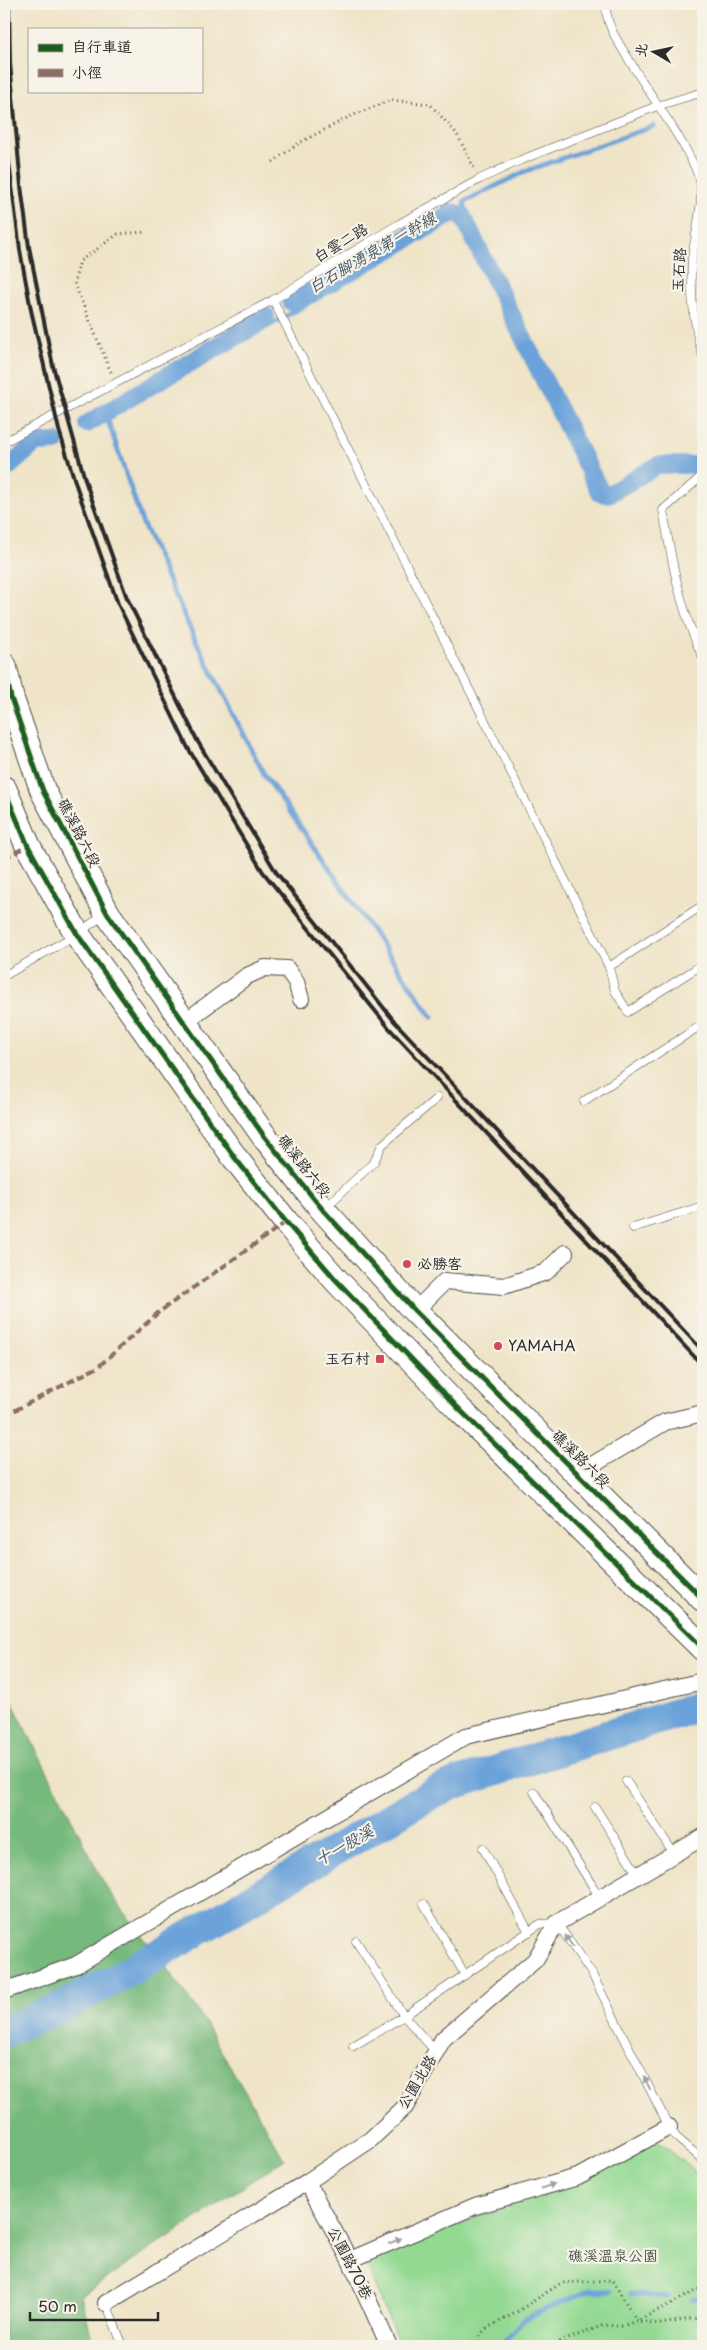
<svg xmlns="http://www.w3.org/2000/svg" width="707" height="2350" viewBox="0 0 707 2350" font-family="'Playpen Sans','LXGW WenKai TC',sans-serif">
	<rect width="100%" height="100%" fill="#f7f3e8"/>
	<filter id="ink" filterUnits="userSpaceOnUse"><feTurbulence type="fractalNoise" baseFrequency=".02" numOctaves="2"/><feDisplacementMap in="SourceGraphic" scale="10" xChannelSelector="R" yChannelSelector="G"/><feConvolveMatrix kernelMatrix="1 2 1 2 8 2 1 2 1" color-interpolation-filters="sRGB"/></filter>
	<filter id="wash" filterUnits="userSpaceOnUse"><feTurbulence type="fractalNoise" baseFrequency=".0096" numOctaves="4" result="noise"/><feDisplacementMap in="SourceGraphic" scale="20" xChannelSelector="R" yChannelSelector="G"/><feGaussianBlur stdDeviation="1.12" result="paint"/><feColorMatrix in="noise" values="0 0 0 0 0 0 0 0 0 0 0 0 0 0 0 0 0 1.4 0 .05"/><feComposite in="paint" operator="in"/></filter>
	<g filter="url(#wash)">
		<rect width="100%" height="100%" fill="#efe4c7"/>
		<path fill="#93d992" stroke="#5f825e" d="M656,2139L703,2178V2346H400L365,2262L499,2208Z"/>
		<path fill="#76b97c" stroke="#507254" d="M4,1686L107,1889L195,2006L284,2159L81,2296L94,2346H4Z"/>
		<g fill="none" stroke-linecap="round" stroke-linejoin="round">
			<g stroke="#6ba2d9" stroke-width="5">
				<path d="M467,213L609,494"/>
				<path d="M102,414L107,418L467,213L464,202L526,171L654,126"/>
				<path d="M107,418L142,522L193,635L264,774L432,1017"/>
				<path d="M631,2294L668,2297"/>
				<path d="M692,2299L703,2297"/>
				<path d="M501,2346L524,2319L590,2290L611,2291"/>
			</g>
			<g stroke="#6ba2d9" stroke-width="18">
				<path d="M291,302L453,212L462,215L600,493L609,494L658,465H703"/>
				<path d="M87,424L266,316"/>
				<path d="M4,471L36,443L56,442"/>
			</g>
			<path stroke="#6ba2d9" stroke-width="31" d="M4,2032L68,2004L112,1981L433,1793L454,1784L703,1705"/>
		</g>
		<g id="blocks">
			<path fill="#da9792" d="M703,2335V2346H691Z"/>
		</g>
	</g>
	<g filter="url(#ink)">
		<use href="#blocks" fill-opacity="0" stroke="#484742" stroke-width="1"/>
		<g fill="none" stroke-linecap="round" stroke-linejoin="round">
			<defs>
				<g id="lane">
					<path d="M606,4C605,25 620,45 631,63C651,97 685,141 699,177C706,195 694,239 692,259C690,294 693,324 703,357"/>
					<path d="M273,300L609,967L703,905"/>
					<path d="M4,442L273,300L399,224L480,179L521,160L657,106L703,92"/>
					<path d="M703,475L663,510C672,563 680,609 703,658"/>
					<path d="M609,967L615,991L628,1012L703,964"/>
					<path d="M4,976L77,934L105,914"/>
					<path d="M584,1101L703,1024"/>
					<path d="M326,1207L374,1162L382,1145L437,1098"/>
					<path d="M633,1228L703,1206"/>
					<path d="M626,1781L674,1854"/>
					<path d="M534,1792L600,1898"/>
					<path d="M595,1807L638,1875"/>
					<path d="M483,1848L529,1932"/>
					<path d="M424,1904L465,1975"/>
					<path d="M356,1941L404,2016L435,2051"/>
					<path d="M353,2046L404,2016L540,1924L557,1923L592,1974L669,2127L676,2137L703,2160"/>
					<path d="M106,2303L123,2346"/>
				</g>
				<g id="street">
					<path d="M183,1023L247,976L265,968L287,969L296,982L301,999"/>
					<path d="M415,1311L445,1281L504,1286L546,1272L565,1253"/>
					<path d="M577,1474L665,1422L703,1413"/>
					<path d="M4,1991L76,1965L466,1736L703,1681"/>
					<path d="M307,2182L350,2260L389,2346"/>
					<path d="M350,2260L475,2206L578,2177L669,2127"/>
					<path d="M106,2303L307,2182L370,2140L405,2107L443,2039L535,1960L557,1923L703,1837"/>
				</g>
				<g id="primary">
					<path d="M4,666L11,698L43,791L107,913L264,1136L323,1210L415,1311L703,1599"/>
					<path d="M4,789L28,846L77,934L235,1158L286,1222L336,1280L460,1410L703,1648"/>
				</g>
			</defs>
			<use href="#lane" stroke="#484742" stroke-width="9"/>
			<use href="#street" stroke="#484742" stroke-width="18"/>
			<use href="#primary" stroke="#484742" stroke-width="27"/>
			<g stroke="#484742" stroke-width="3" stroke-dasharray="1 4" stroke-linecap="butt">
				<path d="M273,162L299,143L349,117L391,100L430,104L457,134L475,170"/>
				<path d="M111,372L74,283L80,261L118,234L145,232"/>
				<path d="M479,2346L480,2335L487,2328L512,2315L561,2283L612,2280L637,2321L703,2287"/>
				<path d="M550,2346L604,2325L622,2326L637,2321L661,2324L703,2317"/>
			</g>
			<use href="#lane" stroke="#fff" stroke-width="8"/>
			<use href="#street" stroke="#fff" stroke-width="16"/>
			<use href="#primary" stroke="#fff" stroke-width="25"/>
			<g stroke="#2b2b2b" stroke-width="4">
				<path d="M9,4L10,63L21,186L29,247L53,366L86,483L127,598L198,742L276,872L395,1022L703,1351"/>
				<path d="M4,123L20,250L31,310L59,430L77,488L118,604L188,748L263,872L389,1028L703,1366"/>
			</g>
			<g stroke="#8d6e63" stroke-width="4" stroke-dasharray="8 4" stroke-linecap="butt">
				<path d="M4,858L28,846"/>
				<path d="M4,1416L98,1367L159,1312L286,1222"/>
			</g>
			<defs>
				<g id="cycleway">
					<path d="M4,666L11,698L43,791L107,913L264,1136L323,1210L415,1311L703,1599"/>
					<path d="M4,789L28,846L77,934L235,1158L286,1222L336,1280L460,1410L703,1648"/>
				</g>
			</defs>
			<use href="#cycleway" stroke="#f7f3e8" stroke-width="8"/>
			<use href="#cycleway" stroke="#1b5e20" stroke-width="5"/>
		</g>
		<defs><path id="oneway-solid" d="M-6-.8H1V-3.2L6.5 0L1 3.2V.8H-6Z" transform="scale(1.25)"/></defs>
		<g fill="#a0a0a0">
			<use href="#oneway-solid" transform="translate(569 1941) rotate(-124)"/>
			<use href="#oneway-solid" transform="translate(647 2083) rotate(-117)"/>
			<use href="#oneway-solid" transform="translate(548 2186) rotate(-19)"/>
			<use href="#oneway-solid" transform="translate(395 2241) rotate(-23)"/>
		</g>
	</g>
	<g fill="#d1495b" stroke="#f7f3e8" stroke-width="2">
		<circle cx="407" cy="1264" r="5"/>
		<circle cx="498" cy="1346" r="5"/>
		<rect x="375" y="1354" width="10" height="10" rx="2.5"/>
	</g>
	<g text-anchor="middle" stroke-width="4.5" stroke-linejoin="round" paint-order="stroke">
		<g font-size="15" fill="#2b2b2b" stroke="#f7f3e8">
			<text transform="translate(341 243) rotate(-31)" y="5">白雲二路</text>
			<text transform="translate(679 270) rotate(-86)" y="5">玉石路</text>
			<text transform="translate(79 833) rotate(63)" y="5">礁溪路六段</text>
			<text transform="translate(304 1166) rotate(52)" y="5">礁溪路六段</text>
			<text transform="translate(581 1459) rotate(45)" y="5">礁溪路六段</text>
			<text transform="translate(417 2082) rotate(-59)" y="5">公園北路</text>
			<text transform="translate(350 2263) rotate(63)" y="5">公園路70巷</text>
		</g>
		<g font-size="15" fill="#2b2b2b" stroke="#f7f3e8" text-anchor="start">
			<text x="417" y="1269">必勝客</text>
			<text x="508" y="1351">YAMAHA</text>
			<text x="370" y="1364" text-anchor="end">玉石村</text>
		</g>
		<g font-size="15" fill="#455645" stroke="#f7f3e8">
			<text x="613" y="2261">礁溪溫泉公園</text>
		</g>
		<g font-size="16" font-style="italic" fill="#415568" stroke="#f7f3e8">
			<text transform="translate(372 252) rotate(-30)" y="6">白石腳湧泉第一幹線</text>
			<text transform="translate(344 1845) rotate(-30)" y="6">十一股溪</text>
		</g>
	</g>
	<rect width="707" height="2350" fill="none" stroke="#f7f3e8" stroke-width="20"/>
	<rect x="28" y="28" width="175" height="65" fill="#f7f3e8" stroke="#a5a39c"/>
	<rect x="38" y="44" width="25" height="8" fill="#1b5e20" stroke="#a5a39c"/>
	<text x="72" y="52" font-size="15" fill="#2b2b2b">自行車道</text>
	<rect x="38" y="69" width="25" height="8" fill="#8d6e63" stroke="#a5a39c"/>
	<text x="72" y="78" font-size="15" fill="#2b2b2b">小徑</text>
	<g transform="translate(654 52) rotate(279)" stroke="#f7f3e8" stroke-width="4" paint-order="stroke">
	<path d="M0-4L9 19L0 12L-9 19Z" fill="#2b2b2b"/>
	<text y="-8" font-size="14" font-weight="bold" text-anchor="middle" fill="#2b2b2b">北</text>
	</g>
	<path d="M30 2312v8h128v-8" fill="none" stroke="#2b2b2b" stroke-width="2.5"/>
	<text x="38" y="2312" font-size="15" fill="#2b2b2b" stroke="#f7f3e8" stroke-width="4" paint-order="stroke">50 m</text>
</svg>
